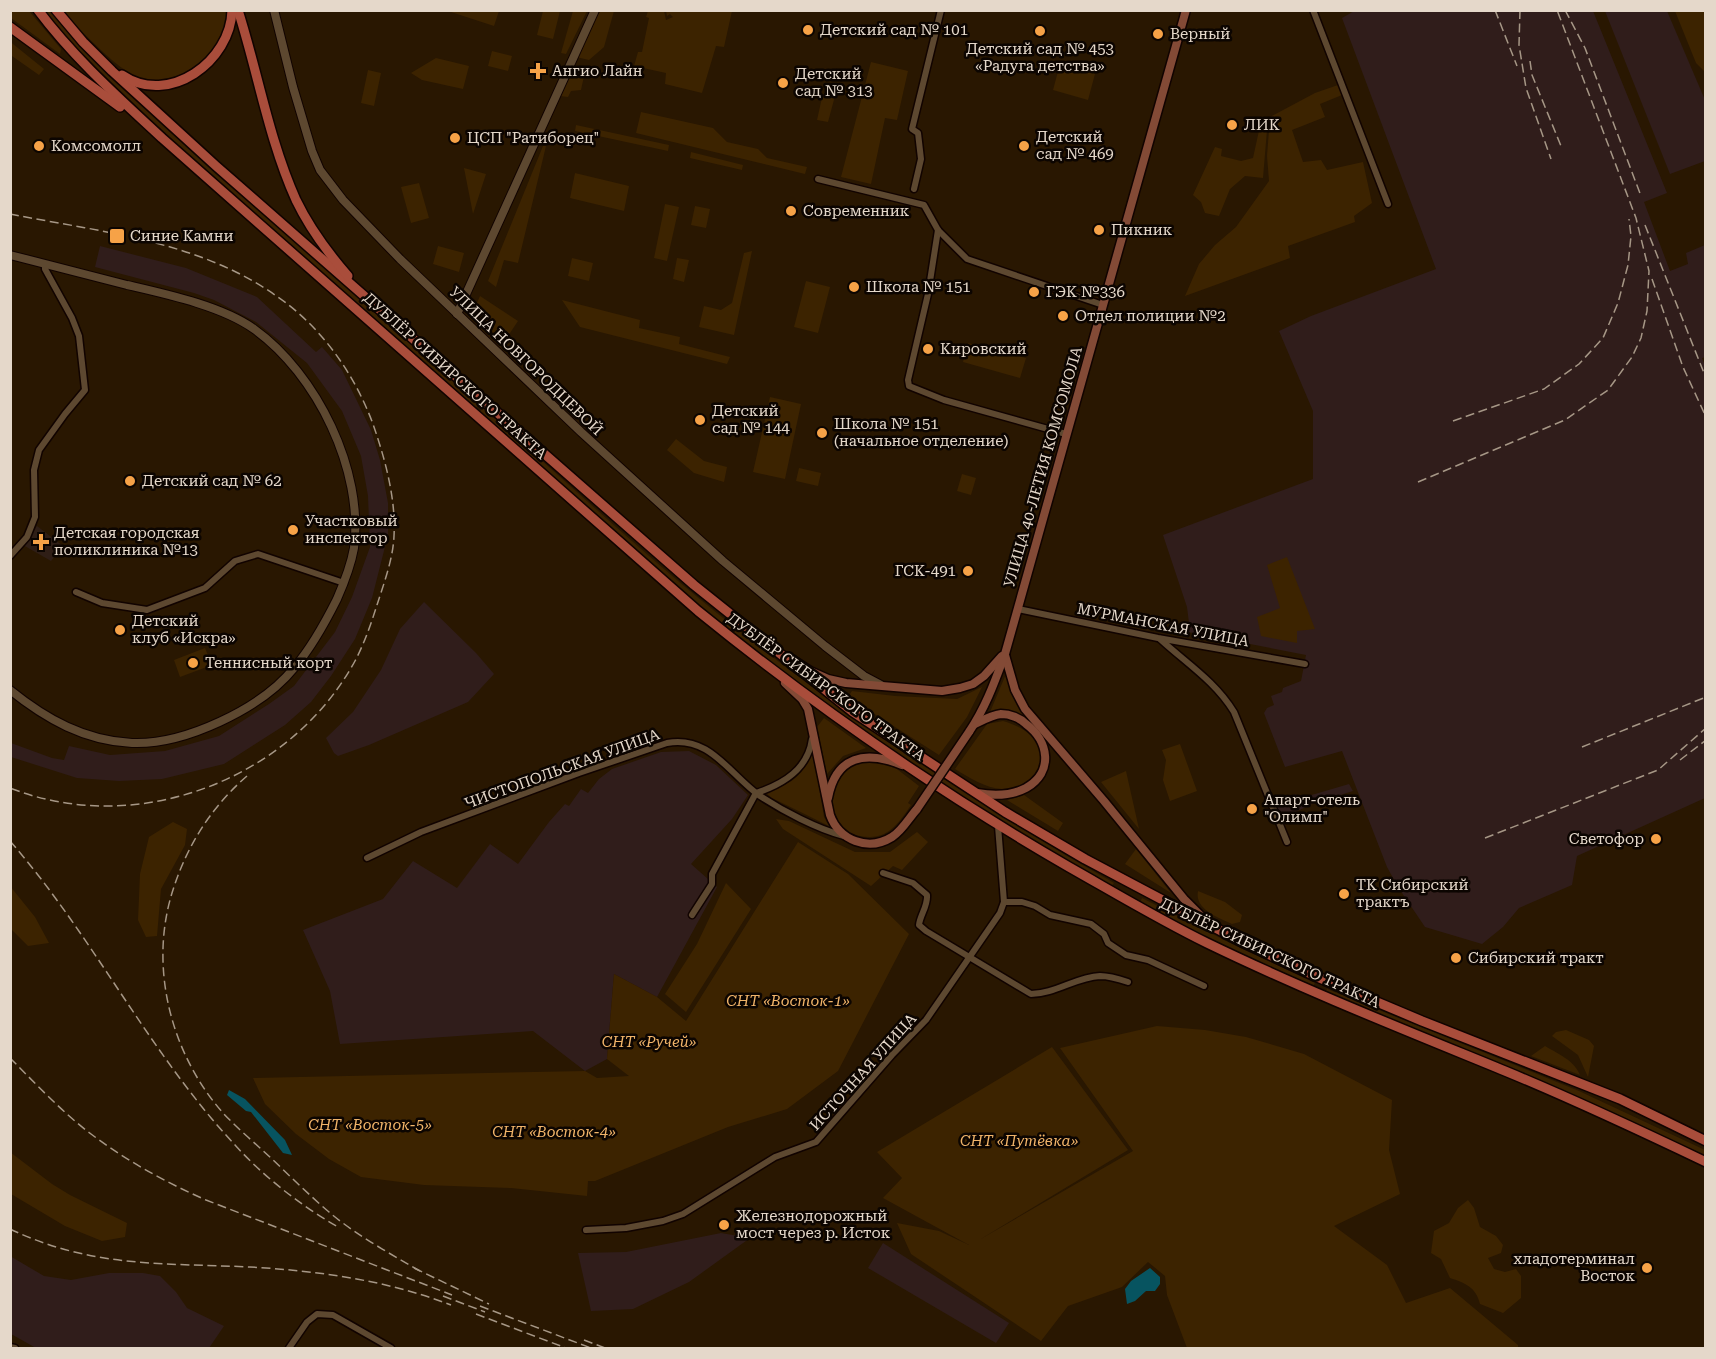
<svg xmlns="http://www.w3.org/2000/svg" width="1716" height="1359" viewBox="0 0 1716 1359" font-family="'Roboto Serif',serif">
	<rect width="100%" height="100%" fill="#291701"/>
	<g fill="#301d1b">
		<path d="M1356,10L1593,11L1667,193L1644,202L1670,271L1688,264L1686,253L1705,245L1706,357L1702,358L1706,368L1705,798L1577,856L1572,885L1519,908L1503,927L1482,944L1425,927L1398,887L1387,867L1342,751L1285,767L1264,713L1267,708L1274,705L1271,696L1282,692L1283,688L1301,681L1306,655L1188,632L1189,623L1187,607L1163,535L1313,479V411L1279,331L1311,316L1436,269L1342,18Z"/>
		<path d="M1605,11H1667L1705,100V161L1670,174Z"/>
		<path d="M100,246L186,268L257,297L316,352L322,347L342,370L371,430L380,460L388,503V535L372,598L355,639L331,676L311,702L285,725L224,764L162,779L119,781L77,778L11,757V743L52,758L64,760L69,746L110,755L165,751L219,736L269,704L294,686L335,632L352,597L370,547L368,496L361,456L342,411L307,363L256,322L214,300L194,293L95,267Z"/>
		<path d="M424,602L476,653L494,674L468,702L369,745L338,756L334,753L326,738L353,712L381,670L400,629Z"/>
		<path d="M689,751L716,765L748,795L732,819L691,864L717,887L657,997L614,974L607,1059L585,1071L533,1031L340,1044L330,991L303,930L383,899L413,861L457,888L490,844L518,864L549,822L565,804L569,806L581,789L588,793L599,779L612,769L661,752Z"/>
		<path d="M1349,784L1353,791L1312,804L1281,819L1275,800L1296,794L1298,799Z"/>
		<path d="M721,1233L750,1238L689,1282L633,1309L591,1311L578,1253L626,1252Z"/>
		<path d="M883,1243L1009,1323L996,1343L868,1268Z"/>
		<path d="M10,1256L44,1276L71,1280L109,1273H143L160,1276L176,1292L187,1308L224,1326L209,1348H36L11,1334Z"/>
	</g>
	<path fill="#2f1e16" d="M37,526L63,546L51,561L23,545Z"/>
	<g fill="#3c2300">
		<path d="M227,10C227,31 217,50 200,62C159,93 136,83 102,51C88,38 75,25 63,11Z"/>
		<path d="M10,11H29L61,49L60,54L11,18Z"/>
		<path d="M43,11H50L90,56L116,81L479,404L475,409L111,85L75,50Z"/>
		<path d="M451,11L499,10V11L494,26L451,12Z"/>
		<path d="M543,11H560L553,39L537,35Z"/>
		<path d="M573,11H587L566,54L561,53Z"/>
		<path d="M597,11H614L604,47L589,60L576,57Z"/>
		<path d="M648,11H664L666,20L673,17L670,14L667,16L666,11H732L724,47L716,46L702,93L665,84L666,73L634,66L638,52H642L649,18L646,17Z"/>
		<path d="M1675,11H1705V72L1696,63Z"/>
		<path d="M11,42L13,44L44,69L39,75L12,56L11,57Z"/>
		<path d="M492,51L512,56L508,71L488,66Z"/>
		<path d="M436,58L469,66L463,89L422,80L411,73Z"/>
		<path d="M871,62L908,71L897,120L885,118L871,184L841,177Z"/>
		<path d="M1060,64L1095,74L1088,100L1053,90Z"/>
		<path d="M573,65L586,67L581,90L571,91L568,97L560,96Z"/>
		<path d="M368,70L381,73L374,106L361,103Z"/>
		<path d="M1338,85L1342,95L1320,104L1325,117L1292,130L1303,162L1321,160L1327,170L1363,162L1372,203L1354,216L1355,222L1288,246L1290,258L1185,296L1199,264L1215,245L1236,227L1269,181L1267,156L1270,117L1315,93Z"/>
		<path d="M823,93L835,96L828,122L817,120Z"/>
		<path d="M641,112L713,128L727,142L758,149L767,158L807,167L805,174L636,133Z"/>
		<path d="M1268,118L1263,178L1245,176L1230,189L1219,216L1205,213L1201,202L1193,195L1215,147L1222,149L1221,156L1241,161L1253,158L1260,126Z"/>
		<path d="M576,125L669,145L668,151L575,131Z"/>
		<path d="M543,146H546L518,263L504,260L496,287L488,281Z"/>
		<path d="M691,152L743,165L742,170L690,158Z"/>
		<path d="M464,168L486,174L473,214Z"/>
		<path d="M575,173L629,186L624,211L570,198Z"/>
		<path d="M419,183L429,218L411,223L401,187Z"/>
		<path d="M665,204L679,207L667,261L654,258Z"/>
		<path d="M695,206L710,209L706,228L691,225Z"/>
		<path d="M438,246L464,253L459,272L433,264Z"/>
		<path d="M752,251L734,335L699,327L704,306L721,310L732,303L744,253Z"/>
		<path d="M572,258L593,263L589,281L568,276Z"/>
		<path d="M677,258L689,260L684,282L673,279Z"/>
		<path d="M806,281L830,287L818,333L794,327Z"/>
		<path d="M480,296L518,321L504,342L488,331L473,312Z"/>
		<path d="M562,300L640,320L639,328L680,337L679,344L730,357L727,364L580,327Z"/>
		<path d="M968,343L1026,358L1020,378L963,362Z"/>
		<path d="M770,397L801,404L785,479L753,472Z"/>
		<path d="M483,408C566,481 647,558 733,626C853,722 980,807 1114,883L1111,887C969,807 833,717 707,613C629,548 555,479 479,413Z"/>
		<path d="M676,439L704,461L727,467L724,482L694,473L667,450Z"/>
		<path d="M799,468L821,473L818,486L796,481Z"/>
		<path d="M962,474L976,478L971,495L957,491Z"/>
		<path d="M1287,557L1315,629L1297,631V643L1261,636L1257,617L1280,608L1267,565Z"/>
		<path d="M205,648L212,665L180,677L174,660Z"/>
		<path d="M1006,674L1017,705L1035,726C1021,716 1007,709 990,712Z"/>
		<path d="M982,687L967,717L939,755L848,697L852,691L895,696L957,699Z"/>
		<path d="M824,718L866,748L843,756L827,774L817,727Z"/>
		<path d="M1003,721C1018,725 1038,736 1041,752C1045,773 1021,790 1002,789C985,788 970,778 955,769L987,724Z"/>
		<path d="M1180,744L1197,791L1170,801L1163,780L1166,760L1162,750Z"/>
		<path d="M813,751L824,817L829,826L772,798L765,792C792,784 802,777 813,751Z"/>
		<path d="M868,761L889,763L919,786L908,803L911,805C892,834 880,844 846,832C822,805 831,768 868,761Z"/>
		<path d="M1126,771L1139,829L1101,782Z"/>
		<path d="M1024,795L1063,823L1058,831L1007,800Z"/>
		<path d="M776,819L789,821L855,852H890L917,832L928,842L902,870L893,866L871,886L783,829Z"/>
		<path d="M173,822L187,829L185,845L161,889L157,936L146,937L138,920L140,874L149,837Z"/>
		<path d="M798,842L848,874L909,934L838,1071L787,1109L728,1127L595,1181H588L587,1196L511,1188L424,1185L361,1177L329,1159L296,1134L265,1104L253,1078L585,1071L597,1078L629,1076L607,1059L614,974L657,997L686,1021Z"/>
		<path d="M1136,849L1171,893L1125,864Z"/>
		<path d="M726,883L751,909L686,1012L665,994L697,944Z"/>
		<path d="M10,886L35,917L49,943L28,946L11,929Z"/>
		<path d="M1198,891L1225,902L1242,915L1240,922L1232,924C1219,918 1194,909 1198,891Z"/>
		<path d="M1142,898L1232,944L1315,983L1312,988L1228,949L1140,903Z"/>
		<path d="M1327,989L1579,1091L1705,1150V1156L1568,1093L1325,993Z"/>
		<path d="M1157,1026L1205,1030L1246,1037L1304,1054L1392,1100L1389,1150L1400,1194L1334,1226L1387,1265L1406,1303L1450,1288L1518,1345V1348H1187L1167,1295L1165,1276L1148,1262L1122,1287L1068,1306L1041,1341L911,1254L897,1223L939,1231L969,1245L883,1198L902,1178L877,1152L1052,1047L1128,1150L979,1240L1133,1151L1060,1048Z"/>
		<path d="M1566,1030L1589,1040L1594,1046L1588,1077L1578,1055L1552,1036L1556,1032Z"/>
		<path d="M1545,1046C1558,1054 1574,1060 1580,1075L1531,1056Z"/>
		<path d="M10,1152L52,1184L70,1195L127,1223L125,1237L102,1241L65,1226L11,1194Z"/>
		<path d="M1468,1200L1474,1208L1480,1227L1496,1236L1503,1245L1501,1253L1488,1258L1494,1269L1505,1272L1516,1269L1521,1276V1298L1503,1313L1480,1304C1476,1287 1465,1283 1450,1278L1441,1259L1431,1253L1434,1231L1449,1223L1458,1208Z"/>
	</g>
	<g fill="#075460">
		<path d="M229,1090L245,1099L285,1140L292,1155L283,1153L251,1112L246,1111L227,1095Z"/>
		<path d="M1150,1268L1160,1277V1284L1155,1291H1146L1135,1301L1127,1304L1125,1289L1131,1281Z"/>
	</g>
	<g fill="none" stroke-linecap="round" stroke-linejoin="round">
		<defs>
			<g id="minor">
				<path d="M1313,10L1388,204"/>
				<path d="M818,179L924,205L938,230L967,259L1103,305"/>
				<path d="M914,189L921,159L918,133L912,129L941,10"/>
				<path d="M938,230L928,294L908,380L909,386L944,400L1066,434"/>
				<path d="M10,556L27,537L35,517L34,470L39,450L65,414L85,390L79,336L72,318L45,269V264"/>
				<path d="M76,592L102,603L147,610L205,588L235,561L258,554L344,583"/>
				<path d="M1018,609L1158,638L1305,664"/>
				<path d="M1160,639C1186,663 1215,681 1234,712L1287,842"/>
				<path d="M756,793C784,784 808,769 812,739"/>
				<path d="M367,858L421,832L579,773L667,743C710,735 729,774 760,796C783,811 817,829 844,836"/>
				<path d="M883,873L913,883L927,895C928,906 920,915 919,925L926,931L1031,994C1055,994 1076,977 1100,976C1109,976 1119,979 1128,982"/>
				<path d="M1004,902H1022L1035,906L1050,915L1091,924L1104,934L1108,943L1126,955L1148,960L1204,986"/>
				<path d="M692,915L712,884V874L756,793"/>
				<path d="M586,1230L626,1228L663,1221L683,1214L775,1157L816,1142L892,1055L926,1020L1000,913L1004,902L998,826"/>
				<path d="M10,1347L15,1348"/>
				<path d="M289,1348L307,1322L317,1314L333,1315L391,1348"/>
			</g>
			<g id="tertiary">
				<path d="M274,10L293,87L312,151L320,170L343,200L400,259L581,432L723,561L825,646L864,676L881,685"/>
				<path d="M10,255C49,265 88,275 127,285C166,294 222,306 254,329C317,374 364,471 354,548C351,565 344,583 337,599C325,623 312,647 294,668C261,709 184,745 132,743C85,741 46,719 10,690"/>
				<path d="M457,314L595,10"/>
			</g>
			<g id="secondary">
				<path d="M1005,655L1015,690L1025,709L1104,801L1184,899L1207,922"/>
				<path d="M796,662L810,671L828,679L846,683L942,691L960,688L973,684L984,676L1002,656"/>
				<path d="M785,683L802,699L808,709L830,815C839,840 868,852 892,837C902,831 909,818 917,809"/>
				<path d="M975,724C983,720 992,715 1001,714C1010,714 1020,718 1026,724C1049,741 1054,772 1026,788C1011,796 994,796 977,793"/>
				<path d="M969,732C986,707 995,681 1005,654L1186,10"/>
				<path d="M828,798C836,756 865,750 902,765"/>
			</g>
			<g id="primary">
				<path d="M38,10C74,58 118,97 162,138L698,611C815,706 939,792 1069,867C1115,893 1160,920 1207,943C1304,990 1405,1030 1505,1071C1573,1099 1639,1130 1706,1162"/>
				<path d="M56,10L83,42L112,71L216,166L694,585L853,712L1005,812L1085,859L1242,942L1315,976L1422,1021L1620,1099L1706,1141"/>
				<path d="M238,10C258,73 269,140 296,200C309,227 328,253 348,276"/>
				<path d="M10,27L120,107"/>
				<path d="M122,75C169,107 231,61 232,10"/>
			</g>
		</defs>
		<use href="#minor" stroke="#110300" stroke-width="9"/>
		<use href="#tertiary" stroke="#110300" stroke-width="10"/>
		<use href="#secondary" stroke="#110300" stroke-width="11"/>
		<use href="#primary" stroke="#110300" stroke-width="12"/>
		<use href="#minor" stroke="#5d4830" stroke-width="6"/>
		<use href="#tertiary" stroke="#5d4830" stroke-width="8"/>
		<use href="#secondary" stroke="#834a36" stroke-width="8"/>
		<use href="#primary" stroke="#a94d3b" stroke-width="9"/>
		<g stroke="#a69786" stroke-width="1.5" stroke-dasharray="9 4.5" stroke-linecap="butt">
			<path d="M1495,10L1517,66"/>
			<path d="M1520,10L1519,45L1526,88L1551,159"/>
			<path d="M1565,10L1585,48L1641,196"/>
			<path d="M1530,61L1532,75L1561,146"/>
			<path d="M10,214C101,232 198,241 275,295C321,326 354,373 373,424C385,459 396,498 394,536C393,559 384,583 377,605C371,624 364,644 355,661C290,780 137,838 10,788"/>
			<path d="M1645,225L1706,378"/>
			<path d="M1652,279L1683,367L1706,417"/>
			<path d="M1453,421L1544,389L1579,364L1603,338L1618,303L1628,265L1631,236L1629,219"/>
			<path d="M1418,482L1565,420L1608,390L1632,357L1641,338L1647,311L1649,271L1636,218L1557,10"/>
			<path d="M1582,747L1706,697"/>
			<path d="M1680,760L1706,740"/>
			<path d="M247,776C211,807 186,847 172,893C149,968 171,1054 223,1113C238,1129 256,1144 272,1159C291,1177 309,1195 329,1212C356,1235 389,1253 420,1271"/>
			<path d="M1485,838L1658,770L1706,728"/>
			<path d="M10,841C93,936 149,1053 235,1145C264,1177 300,1205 338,1227"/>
			<path d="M10,1058C36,1084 62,1112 91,1134C127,1161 165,1182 206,1200L452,1295"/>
			<path d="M10,1229C92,1268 163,1263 250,1267C319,1271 386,1280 451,1305"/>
			<path d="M414,1268L489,1304"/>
			<path d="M443,1296L485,1312"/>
			<path d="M480,1306L591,1348"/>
			<path d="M476,1314L566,1348"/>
			<path d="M584,1340L605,1348"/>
		</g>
		<defs>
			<path id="secondary-bridge" d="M917,809L969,732"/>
		</defs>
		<use href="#secondary-bridge" stroke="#110300" stroke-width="11" stroke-linecap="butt"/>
		<use href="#secondary-bridge" stroke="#834a36" stroke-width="8"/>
	</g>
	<g fill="#f6a247" stroke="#0c0501" stroke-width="2">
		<circle cx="808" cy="30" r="6"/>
		<circle cx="1040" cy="31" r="6"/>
		<circle cx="1158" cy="34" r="6"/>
		<path d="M535 62h6v6h6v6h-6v6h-6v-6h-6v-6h6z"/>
		<circle cx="783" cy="83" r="6"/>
		<circle cx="1232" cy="125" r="6"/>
		<circle cx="455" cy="138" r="6"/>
		<circle cx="39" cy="146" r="6"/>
		<circle cx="1024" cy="146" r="6"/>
		<circle cx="791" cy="211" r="6"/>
		<circle cx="1099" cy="230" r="6"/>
		<rect x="109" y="228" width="16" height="16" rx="3"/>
		<circle cx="854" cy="287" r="6"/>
		<circle cx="1034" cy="292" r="6"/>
		<circle cx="1063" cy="316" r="6"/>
		<circle cx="928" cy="349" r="6"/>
		<circle cx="700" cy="420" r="6"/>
		<circle cx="822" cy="433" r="6"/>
		<circle cx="130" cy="481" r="6"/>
		<circle cx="293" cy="530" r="6"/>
		<path d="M38 533h6v6h6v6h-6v6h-6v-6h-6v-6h6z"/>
		<circle cx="968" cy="571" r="6"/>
		<circle cx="120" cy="630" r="6"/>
		<circle cx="193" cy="663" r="6"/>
		<circle cx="1252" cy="809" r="6"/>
		<circle cx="1656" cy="839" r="6"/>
		<circle cx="1344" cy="894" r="6"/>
		<circle cx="1456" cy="958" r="6"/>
		<circle cx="724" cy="1225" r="6"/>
		<circle cx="1647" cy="1268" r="6"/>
	</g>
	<g text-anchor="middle" stroke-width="5" stroke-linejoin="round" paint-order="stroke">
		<g font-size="15" fill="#e5d8ca" stroke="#0c0501" text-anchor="start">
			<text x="820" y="35">Детский сад № 101</text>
			<text x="1170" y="39">Верный</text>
			<text x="1040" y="54" text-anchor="middle">Детский сад № 453<tspan x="1040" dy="17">«Радуга детства»</tspan></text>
			<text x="552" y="76">Ангио Лайн</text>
			<text x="795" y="79">Детский<tspan x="795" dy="17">сад № 313</tspan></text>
			<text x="1244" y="130">ЛИК</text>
			<text x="1036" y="142">Детский<tspan x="1036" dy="17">сад № 469</tspan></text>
			<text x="467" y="143">ЦСП "Ратиборец"</text>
			<text x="51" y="151">Комсомолл</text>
			<text x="803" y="216">Современник</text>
			<text x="1111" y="235">Пикник</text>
			<text x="130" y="241">Синие Камни</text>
			<text x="866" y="292">Школа № 151</text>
			<text x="1046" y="297">ГЭК №336</text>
			<text x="1075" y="321">Отдел полиции №2</text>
			<text x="940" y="354">Кировский</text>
			<text x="712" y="416">Детский<tspan x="712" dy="17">сад № 144</tspan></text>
			<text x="834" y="429">Школа № 151<tspan x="834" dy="17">(начальное отделение)</tspan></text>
			<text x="142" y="486">Детский сад № 62</text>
			<text x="305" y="526">Участковый<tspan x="305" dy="17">инспектор</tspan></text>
			<text x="54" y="538">Детская городская<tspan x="54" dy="17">поликлиника №13</tspan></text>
			<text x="956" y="576" text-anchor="end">ГСК-491</text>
			<text x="132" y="626">Детский<tspan x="132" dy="17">клуб «Искра»</tspan></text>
			<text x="205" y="668">Теннисный корт</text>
			<text x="1264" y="805">Апарт-отель<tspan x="1264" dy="17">"Олимп"</tspan></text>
			<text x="1644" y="844" text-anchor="end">Светофор</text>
			<text x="1356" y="890">ТК Сибирский<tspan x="1356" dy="17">трактъ</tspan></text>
			<text x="1468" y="963">Сибирский тракт</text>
			<text x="736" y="1221">Железнодорожный<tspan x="736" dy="17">мост через р. Исток</tspan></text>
			<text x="1635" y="1264" text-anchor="end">хладотерминал<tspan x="1635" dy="17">Восток</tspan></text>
		</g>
		<g font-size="15" fill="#e5d8ca" stroke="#0c0501">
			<text transform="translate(526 361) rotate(44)" y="5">УЛИЦА НОВГОРОДЦЕВОЙ</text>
			<text transform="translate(455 376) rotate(42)" y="5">ДУБЛЁР СИБИРСКОГО ТРАКТА</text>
			<text transform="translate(1043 467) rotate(-74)" y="5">УЛИЦА 40-ЛЕТИЯ КОМСОМОЛА</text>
			<text transform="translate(1163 625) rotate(11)" y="5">МУРМАНСКАЯ УЛИЦА</text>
			<text transform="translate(826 687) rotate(36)" y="5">ДУБЛЁР СИБИРСКОГО ТРАКТА</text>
			<text transform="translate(562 769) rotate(-20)" y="5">ЧИСТОПОЛЬСКАЯ УЛИЦА</text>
			<text transform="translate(1270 953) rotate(25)" y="5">ДУБЛЁР СИБИРСКОГО ТРАКТА</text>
			<text transform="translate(863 1072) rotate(-48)" y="5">ИСТОЧНАЯ УЛИЦА</text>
		</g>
		<g font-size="15" font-style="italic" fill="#f1b469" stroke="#0c0501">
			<text x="788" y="1006">СНТ «Восток-1»</text>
			<text x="649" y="1047">СНТ «Ручей»</text>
			<text x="370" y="1130">СНТ «Восток-5»</text>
			<text x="554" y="1137">СНТ «Восток-4»</text>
			<text x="1019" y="1146">СНТ «Путёвка»</text>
		</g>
	</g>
	<rect width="1716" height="1359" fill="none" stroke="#e5d8ca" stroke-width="24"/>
</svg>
